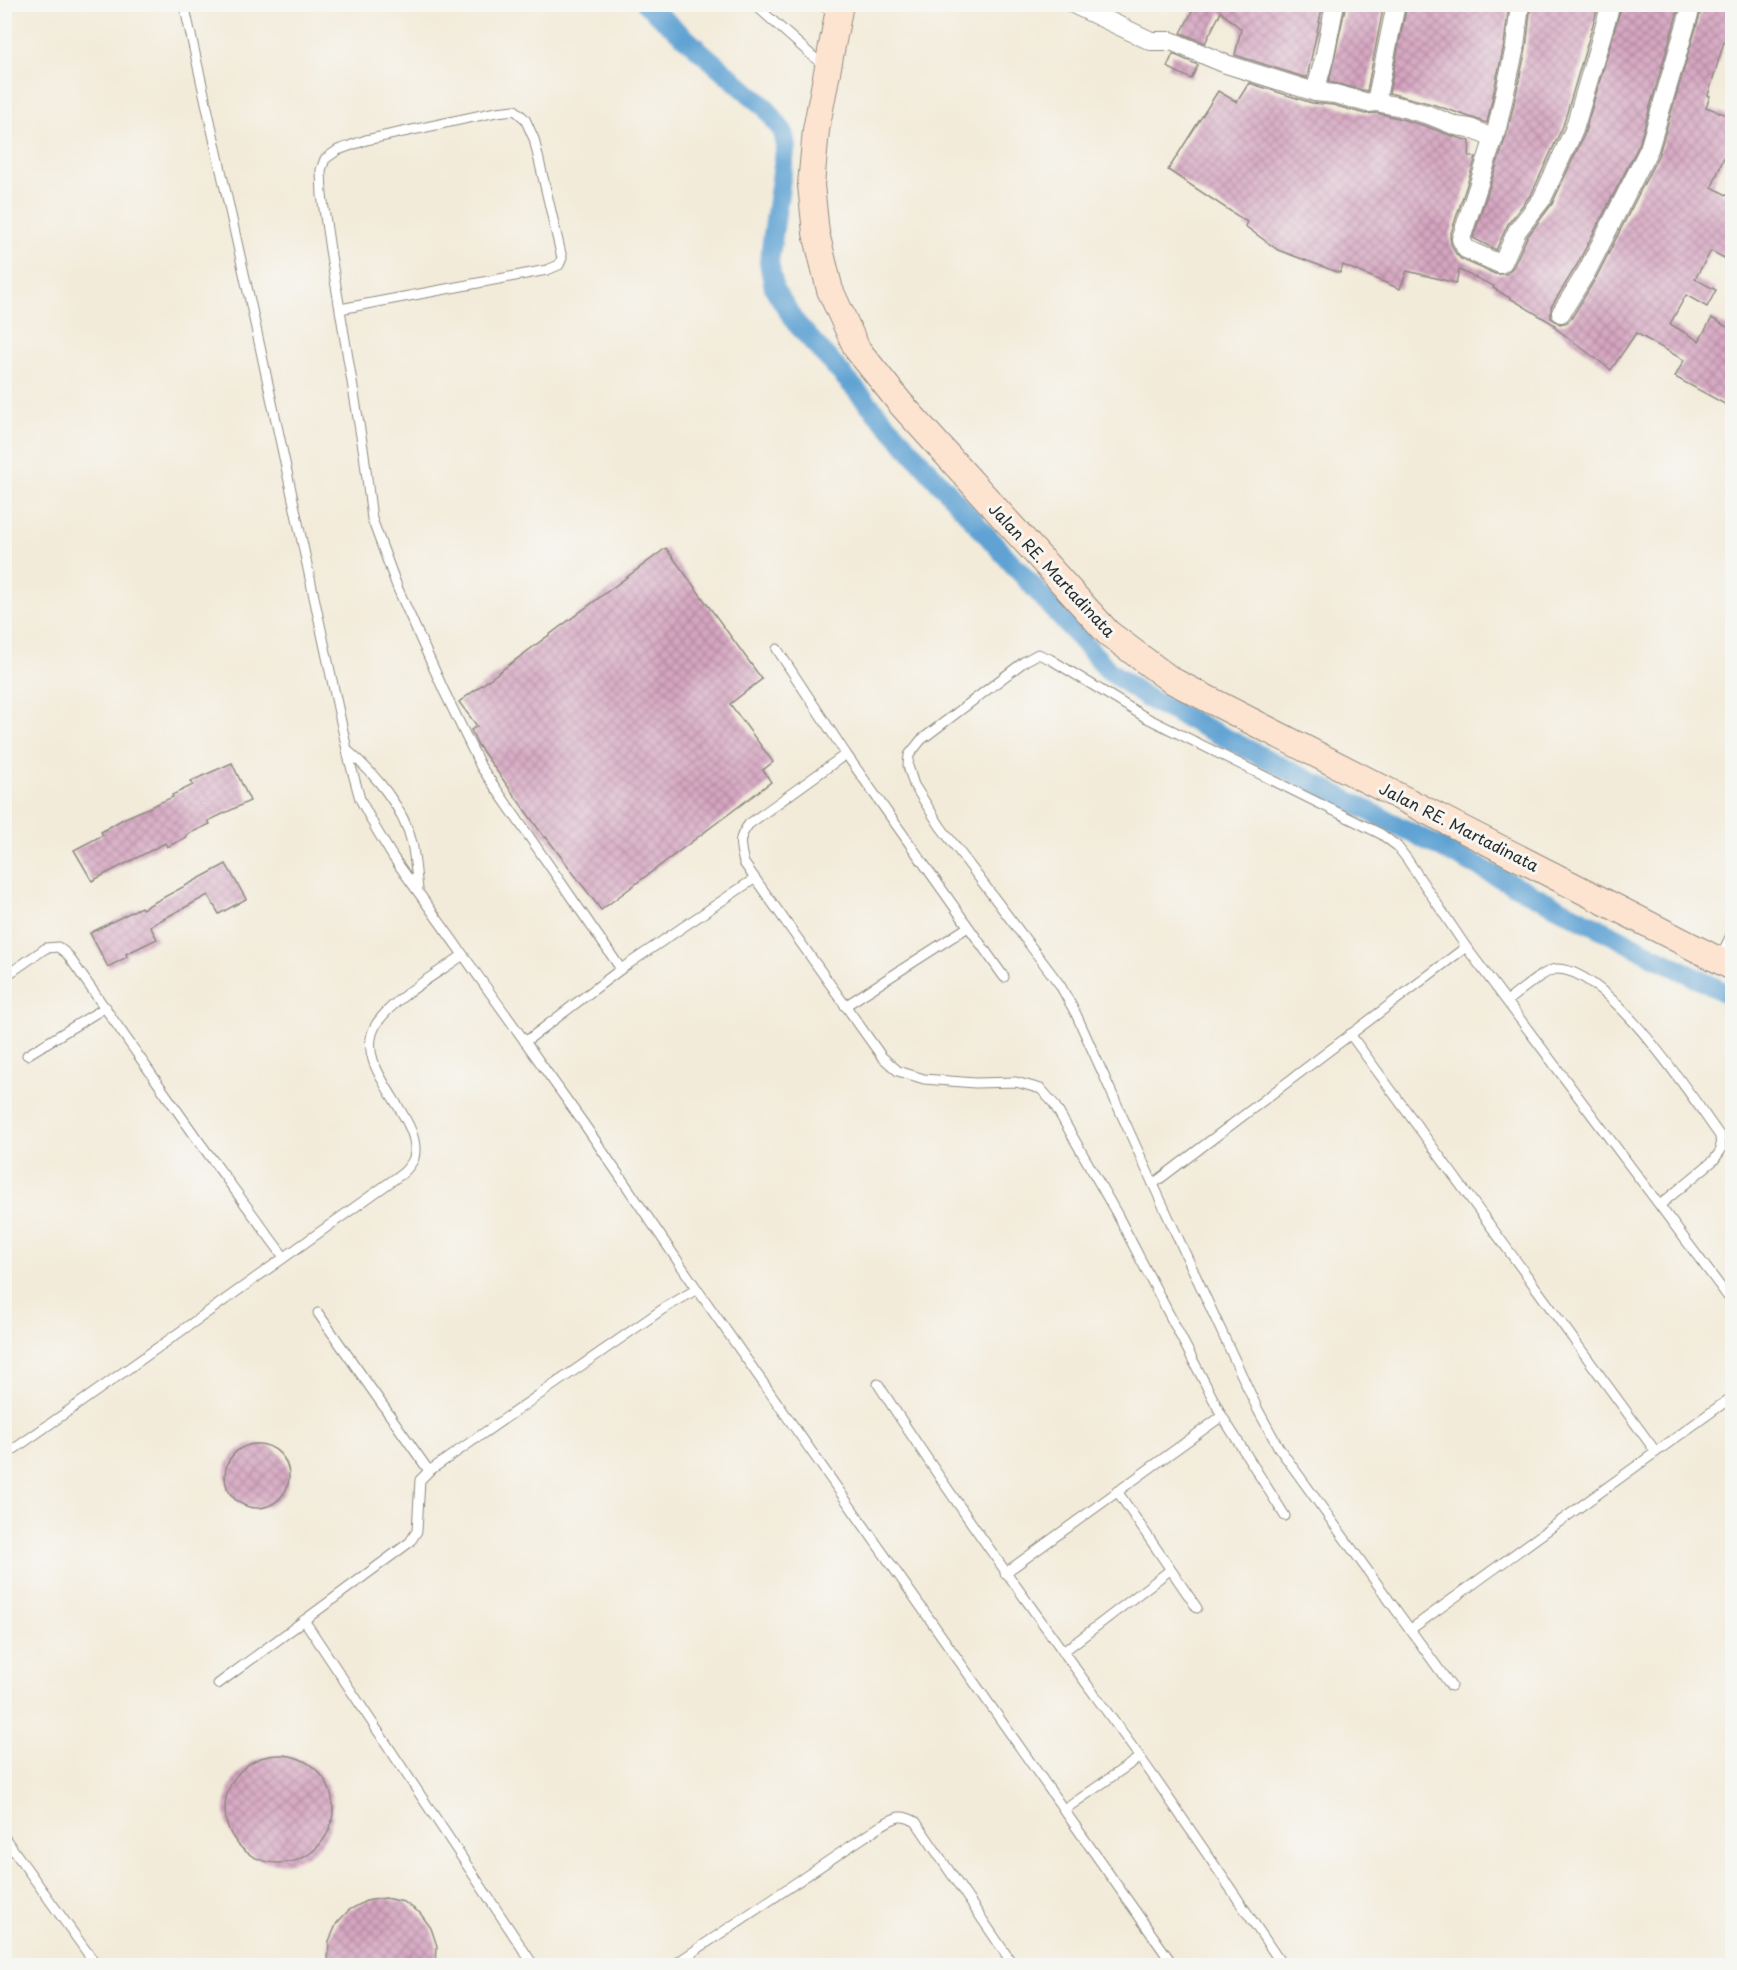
<svg xmlns="http://www.w3.org/2000/svg" width="1737" height="1970" viewBox="0 0 1737 1970" font-family="'Playpen Sans',sans-serif">
	<defs>
		<pattern id="building-cross-hatch" width="8" height="8" patternUnits="userSpaceOnUse" patternTransform="scale(1.5)"><rect width="8" height="8" fill="#d6a5c1"/><path d="M0 0l8 8M0 8l8-8" fill="none" stroke="#ae879d"/></pattern>
	</defs>
	<rect width="100%" height="100%" fill="#f6f6f2"/>
	<filter id="ink" filterUnits="userSpaceOnUse"><feTurbulence type="fractalNoise" baseFrequency=".0167" numOctaves="2"/><feDisplacementMap in="SourceGraphic" scale="12" xChannelSelector="R" yChannelSelector="G"/><feConvolveMatrix kernelMatrix="1 2 1 2 8 2 1 2 1" color-interpolation-filters="sRGB"/></filter>
	<filter id="wash" filterUnits="userSpaceOnUse"><feTurbulence type="fractalNoise" baseFrequency=".008" numOctaves="4" result="noise"/><feDisplacementMap in="SourceGraphic" scale="24" xChannelSelector="R" yChannelSelector="G"/><feGaussianBlur stdDeviation="1.35" result="paint"/><feColorMatrix in="noise" values="0 0 0 0 0 0 0 0 0 0 0 0 0 0 0 0 0 1.4 0 .05"/><feComposite in="paint" operator="in"/></filter>
	<g filter="url(#wash)">
		<rect width="100%" height="100%" fill="#f3ebd9"/>
		<g fill="none" stroke-linecap="round" stroke-linejoin="round">
			<path stroke="#5fa2d3" stroke-width="20" d="M646,4L766,108L783,132L786,145L769,262L774,288L795,322L1108,670L1147,698L1732,996"/>
		</g>
		<g id="blocks">
			<g fill="url(#building-cross-hatch)">
				<path d="M1196,4H1323L1307,78L1235,55L1241,29L1221,12L1205,43L1181,33Z"/>
				<path d="M1346,4L1370,7L1371,4H1384L1367,91L1329,82Z"/>
				<path d="M1407,4H1509L1504,45L1487,123L1432,104L1389,93Z"/>
				<path d="M1531,4H1599L1563,126L1532,193L1508,224L1496,250L1473,238L1508,130L1526,49Z"/>
				<path d="M1622,4H1680L1639,145L1577,265L1551,307V318L1560,324L1566,323L1571,319L1597,276L1659,154L1703,4H1732V45L1724,42L1708,95L1710,96L1706,107L1732,117V137L1712,187L1732,198V262L1711,251L1695,279L1716,290L1707,307L1686,295L1670,324L1699,341L1712,318L1732,330V408L1675,377L1684,360L1636,333L1611,370L1554,327L1555,325L1493,288L1494,286L1459,270L1456,283L1407,271L1400,289L1343,265L1340,273L1278,250L1245,226L1247,222L1168,170L1218,91L1237,102L1249,83L1312,103L1333,105L1365,114L1376,113L1398,118L1425,126L1452,136L1470,141L1469,156L1476,157L1450,236L1451,244L1456,254L1461,259L1495,274H1506L1513,267L1527,237L1552,204L1584,135Z"/>
				<path d="M1173,54L1198,65L1191,79L1167,67Z"/>
				<path d="M666,548L762,679L730,704L773,762L763,770L771,782L601,910L546,837L545,838L478,745L471,730L477,726L459,702Z"/>
				<path d="M232,763L250,801L208,821L210,824L186,835L187,837L167,847L165,843L92,881L74,850L103,835L101,832L123,819L173,797L172,795L193,785L191,781Z"/>
				<path d="M226,864L246,899L219,914L208,895L150,926L157,939L126,954L127,957L108,967L90,933L141,907L142,909Z"/>
				<circle cx="257" cy="1476" r="32"/>
				<circle cx="279" cy="1809" r="54"/>
				<path d="M385,1898L404,1902L420,1913L431,1928L437,1946L436,1965H328L329,1941L337,1923L349,1910L366,1901Z"/>
			</g>
		</g>
	</g>
	<g filter="url(#ink)">
		<use href="#blocks" fill-opacity="0" stroke="#8f8b82" stroke-width="1.5"/>
		<g fill="none" stroke-linecap="round" stroke-linejoin="round">
			<defs>
				<g id="service">
					<path d="M184,4L251,305L349,759L360,799L376,829L393,857L584,1124L697,1289L1174,1966"/>
					<path d="M754,4L826,68"/>
					<path d="M819,4L836,13"/>
					<path d="M340,309L547,270L559,265L562,258L534,139L525,119L515,110L496,112L366,140L338,150L325,159L321,170L322,195L330,250L364,454L372,519L398,589L444,691L481,767L621,969L525,1042"/>
					<path d="M777,649L846,754L1004,977"/>
					<path d="M348,751C374,773 404,808 412,843C415,858 416,874 418,889"/>
					<path d="M846,754L749,824C737,839 740,845 744,863L882,1057L898,1071L924,1079L975,1083L1016,1082L1041,1089L1054,1104L1117,1214L1222,1416L1005,1573"/>
					<path d="M1720,958L1732,933"/>
					<path d="M621,969L754,879"/>
					<path d="M4,977L46,948L58,947L67,954L195,1136L284,1257"/>
					<path d="M1507,1001C1518,993 1545,969 1557,969C1609,969 1691,1096 1720,1136L1721,1150L1714,1160L1660,1205"/>
					<path d="M845,1006L968,927"/>
					<path d="M1350,1034L1656,1452"/>
					<path d="M27,1055L106,1007"/>
					<path d="M1153,1184L1466,947"/>
					<path d="M318,1313L429,1471"/>
					<path d="M878,1384C960,1512 1050,1633 1139,1756C1188,1825 1235,1895 1283,1966"/>
					<path d="M1222,1416L1285,1516"/>
					<path d="M4,1456C138,1363 270,1267 403,1173C407,1169 412,1163 414,1158C425,1116 348,1067 377,1023C396,996 437,974 463,955"/>
					<path d="M1117,1491L1197,1608"/>
					<path d="M304,1620L534,1966"/>
					<path d="M1411,1629L1732,1397"/>
					<path d="M1063,1652L1170,1570"/>
					<path d="M218,1684L410,1542L417,1531L420,1480L429,1471L663,1309L697,1289"/>
					<path d="M1451,1686L1279,1448L1258,1410L1153,1184L1076,1014L1060,985L940,826L914,785L908,766L909,755L921,740L1025,661L1038,654L1050,659L1145,717L1381,834L1397,846L1407,859L1466,947L1732,1302"/>
					<path d="M1064,1810L1140,1757"/>
					<path d="M4,1837L97,1966"/>
					<path d="M672,1966L882,1825C896,1817 901,1813 916,1822L1014,1966"/>
				</g>
				<g id="minor">
					<path d="M1073,4L1151,41H1171L1226,64L1315,92L1324,59L1335,4"/>
					<path d="M1520,4L1515,47L1497,128L1461,239L1466,249L1500,264L1503,262L1517,231L1542,199L1574,130L1611,4"/>
					<path d="M1315,92L1335,94L1368,103L1376,102L1401,107L1429,115L1456,126L1470,128L1494,139"/>
					<path d="M1376,102L1396,4"/>
					<path d="M1561,313L1587,271L1649,149L1692,4"/>
				</g>
				<path id="secondary" d="M840,4L816,130L811,185L816,233L830,290L857,349L901,404L1108,633L1171,680L1732,967"/>
			</defs>
			<use href="#service" stroke="#8f8b82" stroke-width="11"/>
			<use href="#minor" stroke="#8f8b82" stroke-width="20"/>
			<use href="#secondary" stroke="#8f8b82" stroke-width="28"/>
			<use href="#service" stroke="#fff" stroke-width="9"/>
			<use href="#minor" stroke="#fff" stroke-width="18"/>
			<use href="#secondary" stroke="#fde4d1" stroke-width="26"/>
		</g>
	</g>
	<g text-anchor="middle" stroke-width="6" stroke-linejoin="round" paint-order="stroke">
		<g font-size="16" fill="#2b2b2b" stroke="#f6f6f2">
			<text transform="translate(1052 570) rotate(47)" y="6">Jalan RE. Martadinata</text>
			<text transform="translate(1459 827) rotate(27)" y="6">Jalan RE. Martadinata</text>
		</g>
	</g>
	<rect width="1737" height="1970" fill="none" stroke="#f6f6f2" stroke-width="24"/>
</svg>
